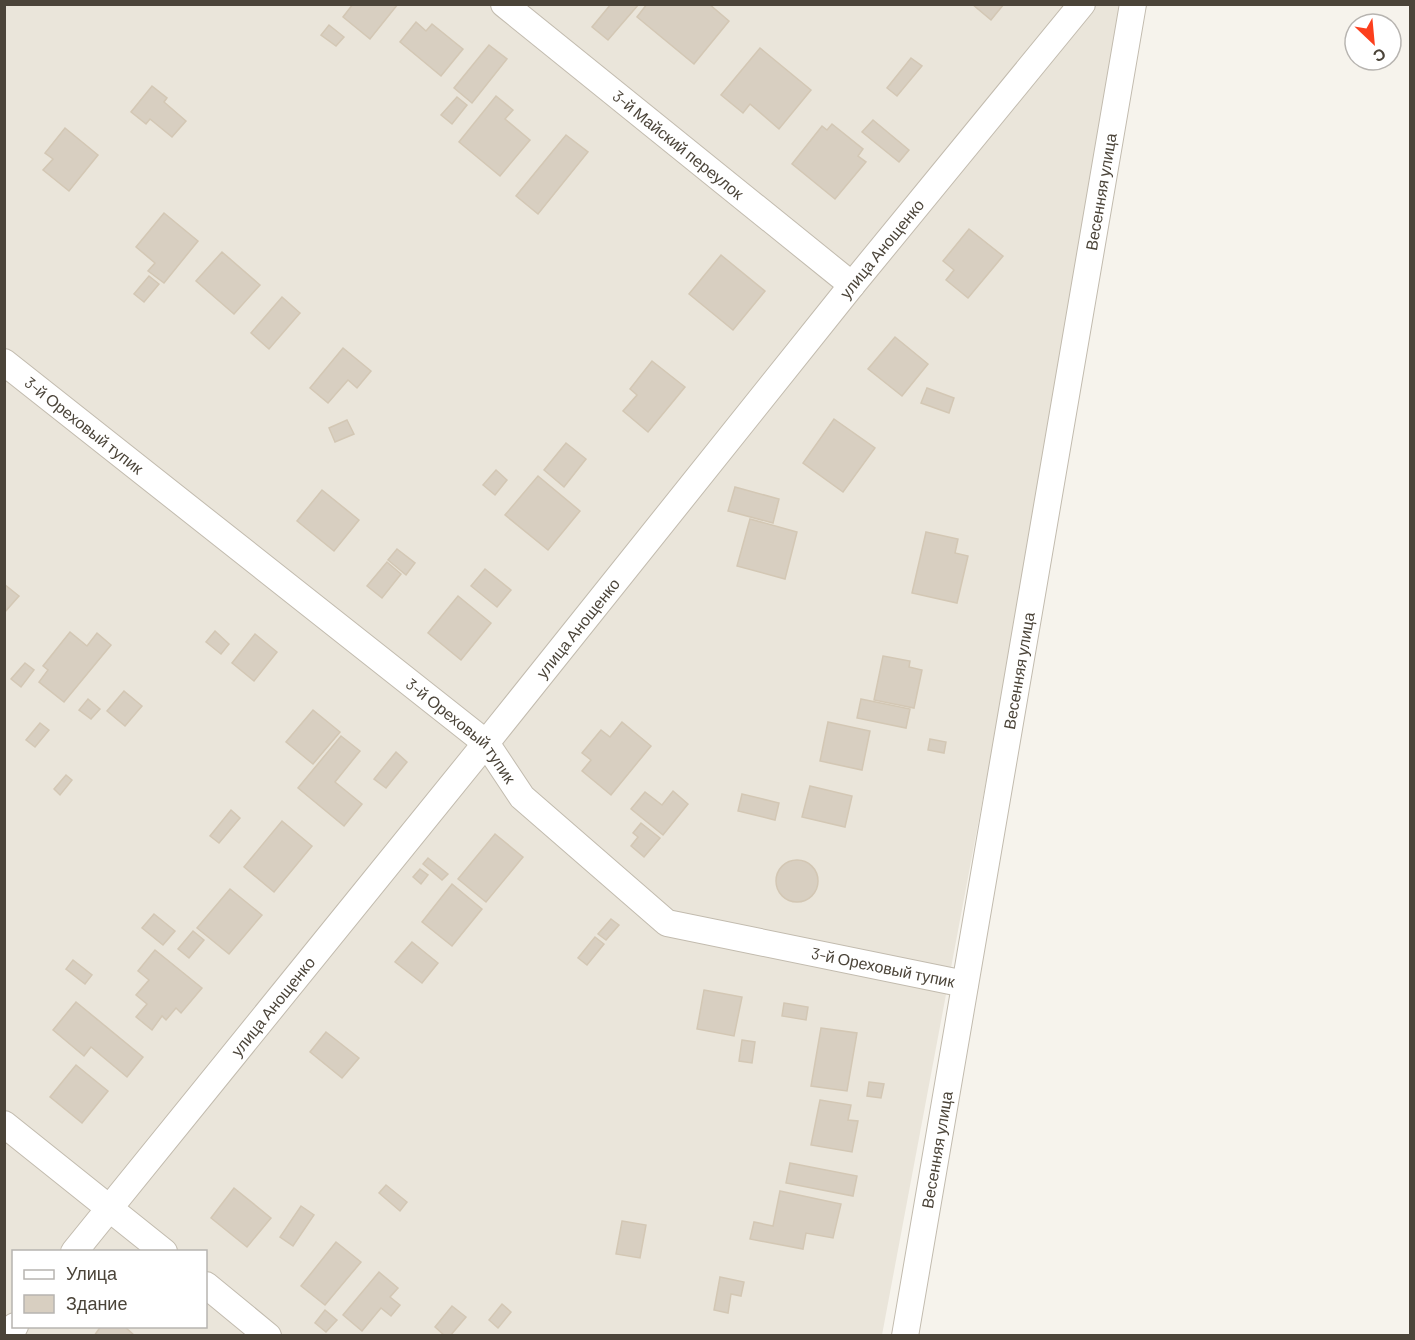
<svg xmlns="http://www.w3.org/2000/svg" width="1415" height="1340" viewBox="0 0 1415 1340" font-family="Barlow,sans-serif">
	<rect width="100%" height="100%" fill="#f6f3ec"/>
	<path fill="#eae5da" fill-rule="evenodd" d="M5,5H1132L882,1335L5,1336ZM14,1252H206V1326H14Z"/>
	<g fill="#d8cfc1" stroke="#d3c7b4" stroke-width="1.5">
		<path d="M353,4H398L370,39L343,17Z"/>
		<path d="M611,4H639L608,40L592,27Z"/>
		<path d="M647,4H709L729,21L694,64L637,17Z"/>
		<path d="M972,4H1004L991,20Z"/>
		<path d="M416,22L426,31L432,24L463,49L441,76L400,42Z"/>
		<path d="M329,25L344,37L336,46L321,35Z"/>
		<path d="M489,45L507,59L472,103L454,88Z"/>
		<path d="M760,48L811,90L779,129L750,104L743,113L721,95Z"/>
		<path d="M911,58L922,66L897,96L887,88Z"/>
		<path d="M152,86L167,98L164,102L186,121L172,137L150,119L146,124L131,112Z"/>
		<path d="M496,96L513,110L505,119L530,140L500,176L459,142Z"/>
		<path d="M457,97L467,105L452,124L441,115Z"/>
		<path d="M873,120L909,150L899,162L862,132Z"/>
		<path d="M832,124L863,149L858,156L866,162L835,199L792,164L822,126L827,130Z"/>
		<path d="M65,128L98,155L69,191L43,170L53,159L45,153Z"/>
		<path d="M566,135L588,152L538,214L516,196Z"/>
		<path d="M164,213L198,241L164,283L148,271L155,263L136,247Z"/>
		<path d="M969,229L1003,256L968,298L946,280L954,270L943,261Z"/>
		<path d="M222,252L260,285L234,314L196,281Z"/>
		<path d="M721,255L765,291L733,330L689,294Z"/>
		<path d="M149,276L159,284L144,302L134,294Z"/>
		<path d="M282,297L300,313L269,349L251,333Z"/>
		<path d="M895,337L928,364L902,396L868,369Z"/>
		<path d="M343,348L371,371L357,388L348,380L328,403L310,388Z"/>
		<path d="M652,361L685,387L648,432L623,411L637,395L630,389Z"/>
		<path d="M927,388L954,398L949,413L921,403Z"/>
		<path d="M834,419L875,448L843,492L803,463Z"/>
		<path d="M347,420L354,434L335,442L329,428Z"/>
		<path d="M566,443L586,459L564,487L544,470Z"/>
		<path d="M496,470L507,480L495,495L483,485Z"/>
		<path d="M538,476L580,511L548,550L505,515Z"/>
		<path d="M735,487L779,499L773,523L728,511Z"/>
		<path d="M322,490L359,520L334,551L297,521Z"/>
		<path d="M750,519L797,532L785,579L737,566Z"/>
		<path d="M926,532L958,539L955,553L968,556L957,603L912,593Z"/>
		<path d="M397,549L415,563L406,575L388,560Z"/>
		<path d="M387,562L401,574L382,598L367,586Z"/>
		<path d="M485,569L511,590L497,607L471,586Z"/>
		<path d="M4,584L19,596L4,613Z"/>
		<path d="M458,596L491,623L461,660L428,633Z"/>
		<path d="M215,631L229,644L221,654L206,642Z"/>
		<path d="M70,632L87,646L97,633L111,645L64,702L39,682L48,670L43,666Z"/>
		<path d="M255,634L277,652L254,681L232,663Z"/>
		<path d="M883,656L910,661L909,667L922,670L914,708L874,700Z"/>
		<path d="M25,663L34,670L21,687L11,679Z"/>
		<path d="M124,691L142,706L125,726L107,711Z"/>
		<path d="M88,699L100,709L91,719L79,710Z"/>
		<path d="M861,699L910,709L906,728L857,718Z"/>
		<path d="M313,710L340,732L313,764L286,742Z"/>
		<path d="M622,722L651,746L611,795L582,771L591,760L582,753L601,730L610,737Z"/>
		<path d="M828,722L870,731L862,770L820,761Z"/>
		<path d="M40,723L49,730L35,747L26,740Z"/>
		<path d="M341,736L360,751L335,782L362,804L344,826L298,788Z"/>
		<path d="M930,739L946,742L944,753L928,750Z"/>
		<path d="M396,752L407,762L386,788L374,779Z"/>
		<path d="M66,775L72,780L60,795L54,789Z"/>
		<path d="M810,786L852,796L845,827L802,817Z"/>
		<path d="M673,791L688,804L663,835L631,809L645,792L662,805Z"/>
		<path d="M742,794L779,803L775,820L738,811Z"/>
		<path d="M231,810L240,818L219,843L210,836Z"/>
		<path d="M282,821L312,846L274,892L244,867Z"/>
		<path d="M641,823L660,838L644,857L631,846L638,837L633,833Z"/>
		<path d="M495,834L523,857L486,902L458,879Z"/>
		<path d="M428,858L448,874L442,880L423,864Z"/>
		<circle cx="797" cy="881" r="21"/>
		<path d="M420,869L428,875L421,884L413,877Z"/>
		<path d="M452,884L482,909L452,946L422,922Z"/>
		<path d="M230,889L262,915L229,954L197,928Z"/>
		<path d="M154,914L175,931L163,945L142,928Z"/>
		<path d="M611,919L619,925L606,940L598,934Z"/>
		<path d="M193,931L204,940L189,958L178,949Z"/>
		<path d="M595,937L604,944L587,965L578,958Z"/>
		<path d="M412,942L438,963L422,983L395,962Z"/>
		<path d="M155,950L202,988L181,1013L176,1008L166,1020L162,1016L152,1030L136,1017L147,1004L136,995L149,980L138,971Z"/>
		<path d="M73,960L92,975L85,984L66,969Z"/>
		<path d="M704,990L742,997L734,1036L697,1029Z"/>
		<path d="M76,1002L143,1057L127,1077L91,1047L84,1056L53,1030Z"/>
		<path d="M784,1003L808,1007L806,1020L782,1016Z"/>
		<path d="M821,1028L857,1033L847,1091L811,1086Z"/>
		<path d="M326,1032L359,1058L342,1078L310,1052Z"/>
		<path d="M742,1040L755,1042L752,1063L739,1061Z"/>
		<path d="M76,1065L108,1091L82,1123L50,1097Z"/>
		<path d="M869,1082L884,1084L881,1098L867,1096Z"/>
		<path d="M820,1100L851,1105L848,1120L858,1121L852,1152L811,1145Z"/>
		<path d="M790,1163L857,1176L853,1196L786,1183Z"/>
		<path d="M386,1185L407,1202L400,1211L379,1193Z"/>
		<path d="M234,1188L271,1218L247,1247L211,1218Z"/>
		<path d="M780,1191L841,1204L833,1238L806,1233L803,1249L750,1239L754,1222L773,1226Z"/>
		<path d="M301,1206L314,1215L293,1246L280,1237Z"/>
		<path d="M622,1221L646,1225L640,1258L616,1254Z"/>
		<path d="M336,1242L361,1262L325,1305L301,1286Z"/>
		<path d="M379,1272L398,1288L390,1297L400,1305L391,1316L381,1308L362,1331L343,1315Z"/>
		<path d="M720,1277L744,1282L741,1296L731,1294L728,1313L714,1310Z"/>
		<path d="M502,1304L511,1312L498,1328L489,1320Z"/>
		<path d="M452,1306L466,1317L450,1336H445L435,1327Z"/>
		<path d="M325,1310L337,1320L326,1332L315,1323Z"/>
		<path d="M101,1326H124L135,1336H94Z"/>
	</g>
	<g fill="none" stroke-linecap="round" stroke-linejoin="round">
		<defs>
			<g id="street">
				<path id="s1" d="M504,4L852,285"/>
				<path id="s2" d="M4,362L486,743L522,797L667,923L965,984"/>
				<path d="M4,1124L164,1252"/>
				<path id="s3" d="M74,1252L486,743L852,285L1082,4"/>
				<path d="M206,1285L268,1336"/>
				<path d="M8,1336L15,1326"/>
				<path id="s4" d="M905,1336L1133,4"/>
			</g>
		</defs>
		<use href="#street" stroke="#c2bbae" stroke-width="28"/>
		<use href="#street" stroke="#fff" stroke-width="26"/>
	</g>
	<g text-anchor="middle" stroke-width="5" stroke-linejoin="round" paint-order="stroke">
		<g font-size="16" fill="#4b4439" stroke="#fff">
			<text dy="6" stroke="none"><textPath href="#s1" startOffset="224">3-й Майский переулок</textPath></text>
			<text dy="6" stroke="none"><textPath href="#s4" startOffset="1161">Весенняя улица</textPath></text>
			<text dy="6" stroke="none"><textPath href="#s3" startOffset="1288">улица Анощенко</textPath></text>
			<text dy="6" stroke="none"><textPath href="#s2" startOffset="102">3-й Ореховый тупик</textPath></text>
			<text dy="6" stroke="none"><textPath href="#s3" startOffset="802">улица Анощенко</textPath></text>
			<text dy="6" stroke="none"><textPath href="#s4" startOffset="675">Весенняя улица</textPath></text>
			<text dy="6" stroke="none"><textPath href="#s2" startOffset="588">3-й Ореховый тупик</textPath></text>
			<text dy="6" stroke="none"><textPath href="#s2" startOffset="1092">3-й Ореховый тупик</textPath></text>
			<text dy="6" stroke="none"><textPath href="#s3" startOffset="316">улица Анощенко</textPath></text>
			<text dy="6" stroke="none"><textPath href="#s4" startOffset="189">Весенняя улица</textPath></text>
		</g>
	</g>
	<rect width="1415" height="1340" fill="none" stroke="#4b4439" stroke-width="12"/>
	<rect x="12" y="1250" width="195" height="78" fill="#ffffff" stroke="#b7b4b0" stroke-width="1.5"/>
	<rect x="24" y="1270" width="30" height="9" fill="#ffffff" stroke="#b7b4b0" stroke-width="1.5"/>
	<text x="66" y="1280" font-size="18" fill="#4b4439">Улица</text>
	<rect x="24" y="1295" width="30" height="18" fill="#d8cfc1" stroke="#b7b4b0" stroke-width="1.5"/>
	<text x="66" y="1310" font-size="18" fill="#4b4439">Здание</text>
	<g transform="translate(1373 42) rotate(154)"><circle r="28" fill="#ffffff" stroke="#b7b4b0" stroke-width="1.5"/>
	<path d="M0-4.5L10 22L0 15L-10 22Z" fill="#fc3f1d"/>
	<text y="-9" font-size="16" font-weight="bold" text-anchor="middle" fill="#4b4439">С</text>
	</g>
</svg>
